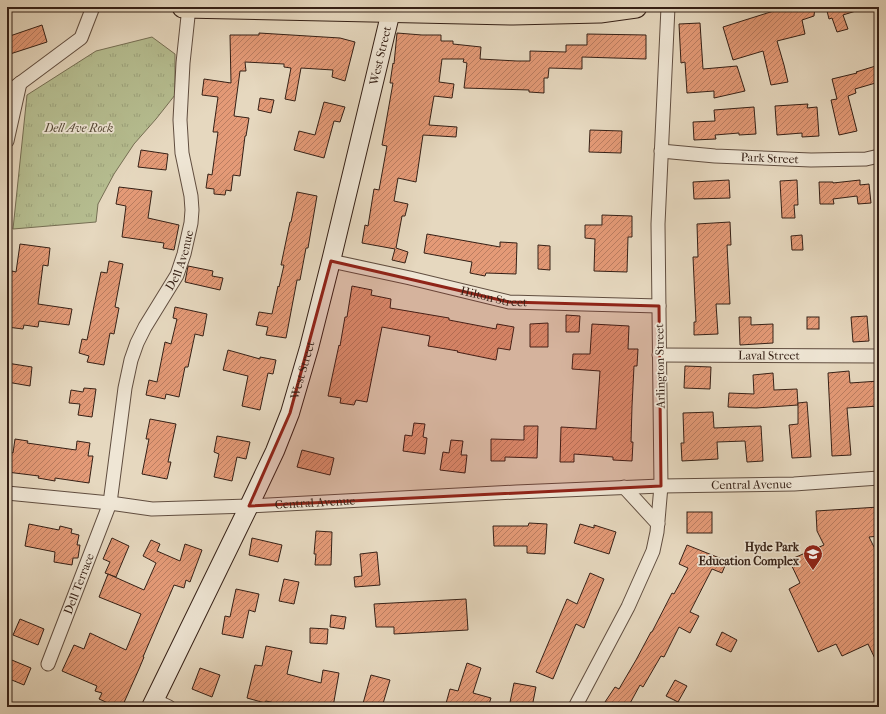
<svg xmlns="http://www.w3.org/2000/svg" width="886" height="714" viewBox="0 0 886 714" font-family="'IM FELL French Canon',serif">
	<defs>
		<pattern id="park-tufts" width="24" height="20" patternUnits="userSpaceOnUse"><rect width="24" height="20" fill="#b6be91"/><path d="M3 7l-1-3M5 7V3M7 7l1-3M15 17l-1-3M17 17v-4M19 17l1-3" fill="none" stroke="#9da37c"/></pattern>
		<pattern id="building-hatch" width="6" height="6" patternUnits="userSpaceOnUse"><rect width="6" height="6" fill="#e49a77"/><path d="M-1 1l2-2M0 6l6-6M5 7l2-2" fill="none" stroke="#ba7d61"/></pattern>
	</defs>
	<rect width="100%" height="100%" fill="#e6d8bf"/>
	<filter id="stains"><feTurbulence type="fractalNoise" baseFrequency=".005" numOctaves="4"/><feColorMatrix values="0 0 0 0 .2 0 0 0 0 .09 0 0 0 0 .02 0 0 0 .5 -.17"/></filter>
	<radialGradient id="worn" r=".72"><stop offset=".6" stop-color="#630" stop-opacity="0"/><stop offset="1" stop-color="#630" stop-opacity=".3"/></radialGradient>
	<path fill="url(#park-tufts)" stroke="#766f54" d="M152,37L175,54V95L156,119L134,144L114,174L98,204L96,222L13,229L27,95L96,51Z"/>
	<g fill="url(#building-hatch)" stroke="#352016">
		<path d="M779,7H815L814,16L802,20L805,34L777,41L784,65L788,82L771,85L763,51L733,60L723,27L780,9Z"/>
		<path d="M826,7H859V10L843,15L848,29L837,32L832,18L829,19Z"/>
		<path d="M700,23L703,69L737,66L745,91L714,98V91L687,93L685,62L681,63L679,24Z"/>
		<path d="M42,25L47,42L7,55V37Z"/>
		<path d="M259,33L340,38L355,42L345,81L332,77L333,70L301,68L295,101L285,99L291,68L284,67V64L245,62L246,71H240L234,116L249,118L246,136H245L240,176L233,175L231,191L226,190L225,195L214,194V189L206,188L208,174L212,175L218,132H213L218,97L202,95L204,79L231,83L230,35H259Z"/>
		<path d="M397,33L422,35H441V41H453V44L481,47L480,59L517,61H530V51L566,52V45H587V34L646,35V59L582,57V69L549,68L548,78H544V93L529,92V90L464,88L467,63L463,62L464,59H442L439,82L454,84L452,98L434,96L429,125L457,127L456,137L423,135L416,182L398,178L394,201L408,204L405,216H402L396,248L408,252L405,263L392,260L395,249L362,243L365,225L368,226L374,189L379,190L387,146L382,145L393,83H390L393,63L394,64Z"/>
		<path d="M879,65V82L855,89L856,93L848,96L857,131L839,135L831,100L837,99L832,79L857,73L856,72Z"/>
		<path d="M260,98L274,100L271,113L258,110Z"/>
		<path d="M324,102L345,107L340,122L334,121L324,158L294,150L299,131L315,135Z"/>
		<path d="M808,104L807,108L817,107L819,136L802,137V133L777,135L775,106Z"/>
		<path d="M754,107L756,134L739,135V133L715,135L716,139L694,140L693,122L715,121L714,110Z"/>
		<path d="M590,130L622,131L621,153L589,152Z"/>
		<path d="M141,150L168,154L166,170L138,167Z"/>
		<path d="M729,180L730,198L694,199L693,182Z"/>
		<path d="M797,180L798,205H794L795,218H782L780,181Z"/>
		<path d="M860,180V185L869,184L871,203L858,204L857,196L833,199L834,204H820L819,182H833V183Z"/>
		<path d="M119,187L152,191L148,218L179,225L174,250L163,248L164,243L122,237L126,206L116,204Z"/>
		<path d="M297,192L317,196L308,248H306L300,280H297L286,338L266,335L268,327L256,325L259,312L272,314L278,286L279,287L284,265H281L290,222H291Z"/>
		<path d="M602,215L632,216V237H628L627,272L594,271L595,239L585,238V225H602Z"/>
		<path d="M730,222L731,245H727L730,304H716L718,334L694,335V322H696L693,257H698L697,224Z"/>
		<path d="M427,234L500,247V242L517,243L516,274L486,273L485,276L470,273L472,262L424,253Z"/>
		<path d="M802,235L803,250H792L791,236Z"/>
		<path d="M20,244L50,248L48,266L43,265L38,304L72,309L69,325L39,321L38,327L24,325L23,329L7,327V306L12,271L16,272Z"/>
		<path d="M538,245L550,246V270L538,269Z"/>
		<path d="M109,261L123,264L115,307L119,308L114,334L110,333L104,365L87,362L89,356L79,353L82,339L87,340L101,272L107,273Z"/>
		<path d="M188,266L213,271L212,276L223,278L220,290L185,282Z"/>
		<path d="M352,286L372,290L371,295L391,299L390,308L449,318V320L496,329L497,324L514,327L510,350L498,348L496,360L457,352L458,351L428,346L430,336L382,327L367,402L356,400L354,405L340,403L341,398L328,396L339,345L340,346L345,317H347Z"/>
		<path d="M175,307L207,314L203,336L195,334L188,367H185L179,397L166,394L165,399L146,395L149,380L157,382L165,342L171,344L177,319L173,318Z"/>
		<path d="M566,315L580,316L579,332H566Z"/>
		<path d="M867,316L869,341L853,342L851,317Z"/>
		<path d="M739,317H751V325L773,324V343L740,345Z"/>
		<rect x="807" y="317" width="12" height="12"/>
		<path d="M548,323V347H530V324Z"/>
		<path d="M592,324L629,326L628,349H638L637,366H634L632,406L631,442H633L632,461L613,460V457L574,454V462H560L561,427L596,429L600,371L572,369L573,354H590Z"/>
		<path d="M228,350L260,359V357L276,360L273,374L268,373L260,410L242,406L248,376L223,370Z"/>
		<path d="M7,363L32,367L30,386L7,382Z"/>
		<path d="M685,366L711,367L710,389L684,388Z"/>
		<path d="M849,371L850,383L879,381V406L847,408L851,455L832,456L828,373Z"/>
		<path d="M773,373L774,390L797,389L798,405L756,408L728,407L729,393L754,394L753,375Z"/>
		<path d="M84,388L96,389L92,417L78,415L80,404L69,403L71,390L83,392Z"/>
		<path d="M807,402L811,457L792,458L789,425L798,424V403Z"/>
		<path d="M713,412L714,428L761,426L763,461L747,462L745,441L717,442L718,459L682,461L681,443H684L683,413Z"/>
		<path d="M150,419L176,424L168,462H171L167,479L142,474L149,439H146Z"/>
		<path d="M414,423L425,424L423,437L427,438L425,454L403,451L405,435L412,436Z"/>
		<path d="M524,426H538L537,458L505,457V461H491V439L524,440Z"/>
		<path d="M217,436L250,442L246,459L237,457L232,481L214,477L219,454L214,452Z"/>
		<path d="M15,439L28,441L27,443L76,450L77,441L90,443L88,456H93L89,483L55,478V481L38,478L39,476L7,472L10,452L13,453Z"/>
		<path d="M451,440L463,441L461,455H467L465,473L440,470L443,452L449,453Z"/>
		<path d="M302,450L334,458L330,475L297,467Z"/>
		<path d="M879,507V536L869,537L879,557V667L868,644L842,656L836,644L818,652L789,589L800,583L789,560L824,545L817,531L816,511Z"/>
		<rect x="687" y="512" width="25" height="21"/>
		<path d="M529,523L547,524L545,554L527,553V546H494L493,526H528Z"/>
		<path d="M29,524L59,530L60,526L72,529L71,533L79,535L77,545H80L78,558H73L72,565L54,562L55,552L25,546Z"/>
		<path d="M580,524L594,528V525L616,532L609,554L574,543Z"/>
		<path d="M316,531L332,532L331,565H315L316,554H314Z"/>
		<path d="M112,538L129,546L116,577L105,573L110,562L103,559Z"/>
		<path d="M252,538L282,545L278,562L249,555Z"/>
		<path d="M151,540L160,544L157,551L180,561L185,544L202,550L190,582L186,580L184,588L174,585L143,657H144L139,669L122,707H117L99,699L102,693L95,691L97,686L62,671L74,645L84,649L90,633L126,650L141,614L99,597L108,574L144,590L156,563L143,556Z"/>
		<path d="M687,545L727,561L722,573L712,569L690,612L699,616L690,633L679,627L664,657L661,656L643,687L640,685L628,707H613L605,702L615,687L619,689L636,660L651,632H652L672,593L674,594L688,568L679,564Z"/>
		<path d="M377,552L380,585L355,587L354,577L362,576L360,554Z"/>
		<path d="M590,573L604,579L584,628L576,624L553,679L536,672L567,599L577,604Z"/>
		<path d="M284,579L299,582L294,604L279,601Z"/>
		<path d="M236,589L259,594L255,612L249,610L243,638L222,634L225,616L230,617Z"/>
		<path d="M466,599L468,630L394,634V627H376L374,604Z"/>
		<path d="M331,615L346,617L344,629L330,627Z"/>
		<path d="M20,619L44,629L38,645L13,635Z"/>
		<path d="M310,628L328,629L327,644L310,643Z"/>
		<path d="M722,632L737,640L731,652L716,645Z"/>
		<path d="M266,646L292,651L287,674L321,683L323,670L339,673L333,707H292L266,701L265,703L247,698L255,665L262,666Z"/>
		<path d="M7,658L31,668L24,685L7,678Z"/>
		<path d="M467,663L481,668L473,693L491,698L488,707H445L450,689L458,691Z"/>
		<path d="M200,668L220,675L212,697L192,689Z"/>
		<path d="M371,675L390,680L382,707H362Z"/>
		<path d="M675,680L687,686L678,702L666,696Z"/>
		<path d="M514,683L536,687L532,707H509Z"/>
	</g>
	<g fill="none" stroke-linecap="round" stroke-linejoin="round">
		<defs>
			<g id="minor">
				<path d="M7,93L81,38L93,7"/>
				<path d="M7,141L20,83"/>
				<path id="s1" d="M661,151L715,156L811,160L866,159L879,156"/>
				<path id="s2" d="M331,261L410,278L509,302L659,306"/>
				<path id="s3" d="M659,355L879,356"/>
				<path d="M624,487L658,524"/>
				<path id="s4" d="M7,493L110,503L152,509L249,506L516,492L661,486L794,484L879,478"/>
				<path id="s5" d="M48,664L110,503L125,388L131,360L137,343L145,327L177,275L184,254L191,223L192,210L191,196L182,153L180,120L183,63L189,7"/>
				<path d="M154,700L169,707"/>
				<path d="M575,707L628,607L653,551L657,532L661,486L658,224L668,7"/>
			</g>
			<g id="secondary">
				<path id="s6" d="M151,707L249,506L275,451L290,413L309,348L331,261L391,11"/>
			</g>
			<path id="primary" d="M183,7L513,14L600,12L636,7"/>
		</defs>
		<use href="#minor" stroke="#614e40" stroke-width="15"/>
		<use href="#secondary" stroke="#352016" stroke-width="20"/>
		<use href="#primary" stroke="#352016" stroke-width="23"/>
		<use href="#minor" stroke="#efe6d5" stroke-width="13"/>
		<use href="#secondary" stroke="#efe6d5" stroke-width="18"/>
		<use href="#primary" stroke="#e6d8bf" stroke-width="21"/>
	</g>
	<path fill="#8f2418" fill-opacity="0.2" stroke="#8f2418" stroke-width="3" stroke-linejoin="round" d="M331,261L509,302L659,306L661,486L249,506L290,413Z"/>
	<defs>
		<symbol id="school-pin" viewBox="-11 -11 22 30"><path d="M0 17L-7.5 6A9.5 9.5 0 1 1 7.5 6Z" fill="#8f2418" stroke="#efe6d5"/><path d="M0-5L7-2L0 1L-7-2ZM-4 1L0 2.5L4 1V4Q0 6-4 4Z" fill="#fff"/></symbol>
	</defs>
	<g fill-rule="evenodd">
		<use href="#school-pin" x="802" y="543" width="22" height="30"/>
	</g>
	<g text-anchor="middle" stroke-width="3.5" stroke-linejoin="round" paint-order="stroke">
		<g font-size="12" fill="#352016" stroke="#efe6d5">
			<text dy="4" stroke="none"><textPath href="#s6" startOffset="694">West Street</textPath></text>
			<text dy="4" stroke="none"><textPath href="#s1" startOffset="109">Park Street</textPath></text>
			<text dy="4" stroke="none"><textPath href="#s5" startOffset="429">Dell Avenue</textPath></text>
			<text dy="4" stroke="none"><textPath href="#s2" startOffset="167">Hilton Street</textPath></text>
			<text dy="4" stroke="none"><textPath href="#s3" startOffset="110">Laval Street</textPath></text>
			<text transform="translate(660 366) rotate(-91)" y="4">Arlington Street</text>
			<text dy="4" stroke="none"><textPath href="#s6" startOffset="370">West Street</textPath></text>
			<text dy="4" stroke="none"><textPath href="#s4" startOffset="746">Central Avenue</textPath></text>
			<text dy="4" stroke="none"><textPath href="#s4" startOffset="309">Central Avenue</textPath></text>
			<text dy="4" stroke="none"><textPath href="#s5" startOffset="86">Dell Terrace</textPath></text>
		</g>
		<g font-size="12" font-style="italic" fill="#554835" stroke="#efe6d5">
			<text x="79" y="132">Dell Ave Rock</text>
		</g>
		<g font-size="12" font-weight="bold" fill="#352016" stroke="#efe6d5" text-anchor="end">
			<text x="799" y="551">Hyde Park<tspan x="799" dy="14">Education Complex</tspan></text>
		</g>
	</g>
	<rect width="886" height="714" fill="none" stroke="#e6d8bf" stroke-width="24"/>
	<rect x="8" y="8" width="870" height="698" fill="none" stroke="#352016" stroke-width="2"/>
	<rect x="12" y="12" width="862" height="690" fill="none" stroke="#352016"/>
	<rect width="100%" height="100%" filter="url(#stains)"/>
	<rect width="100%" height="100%" fill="url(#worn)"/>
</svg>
